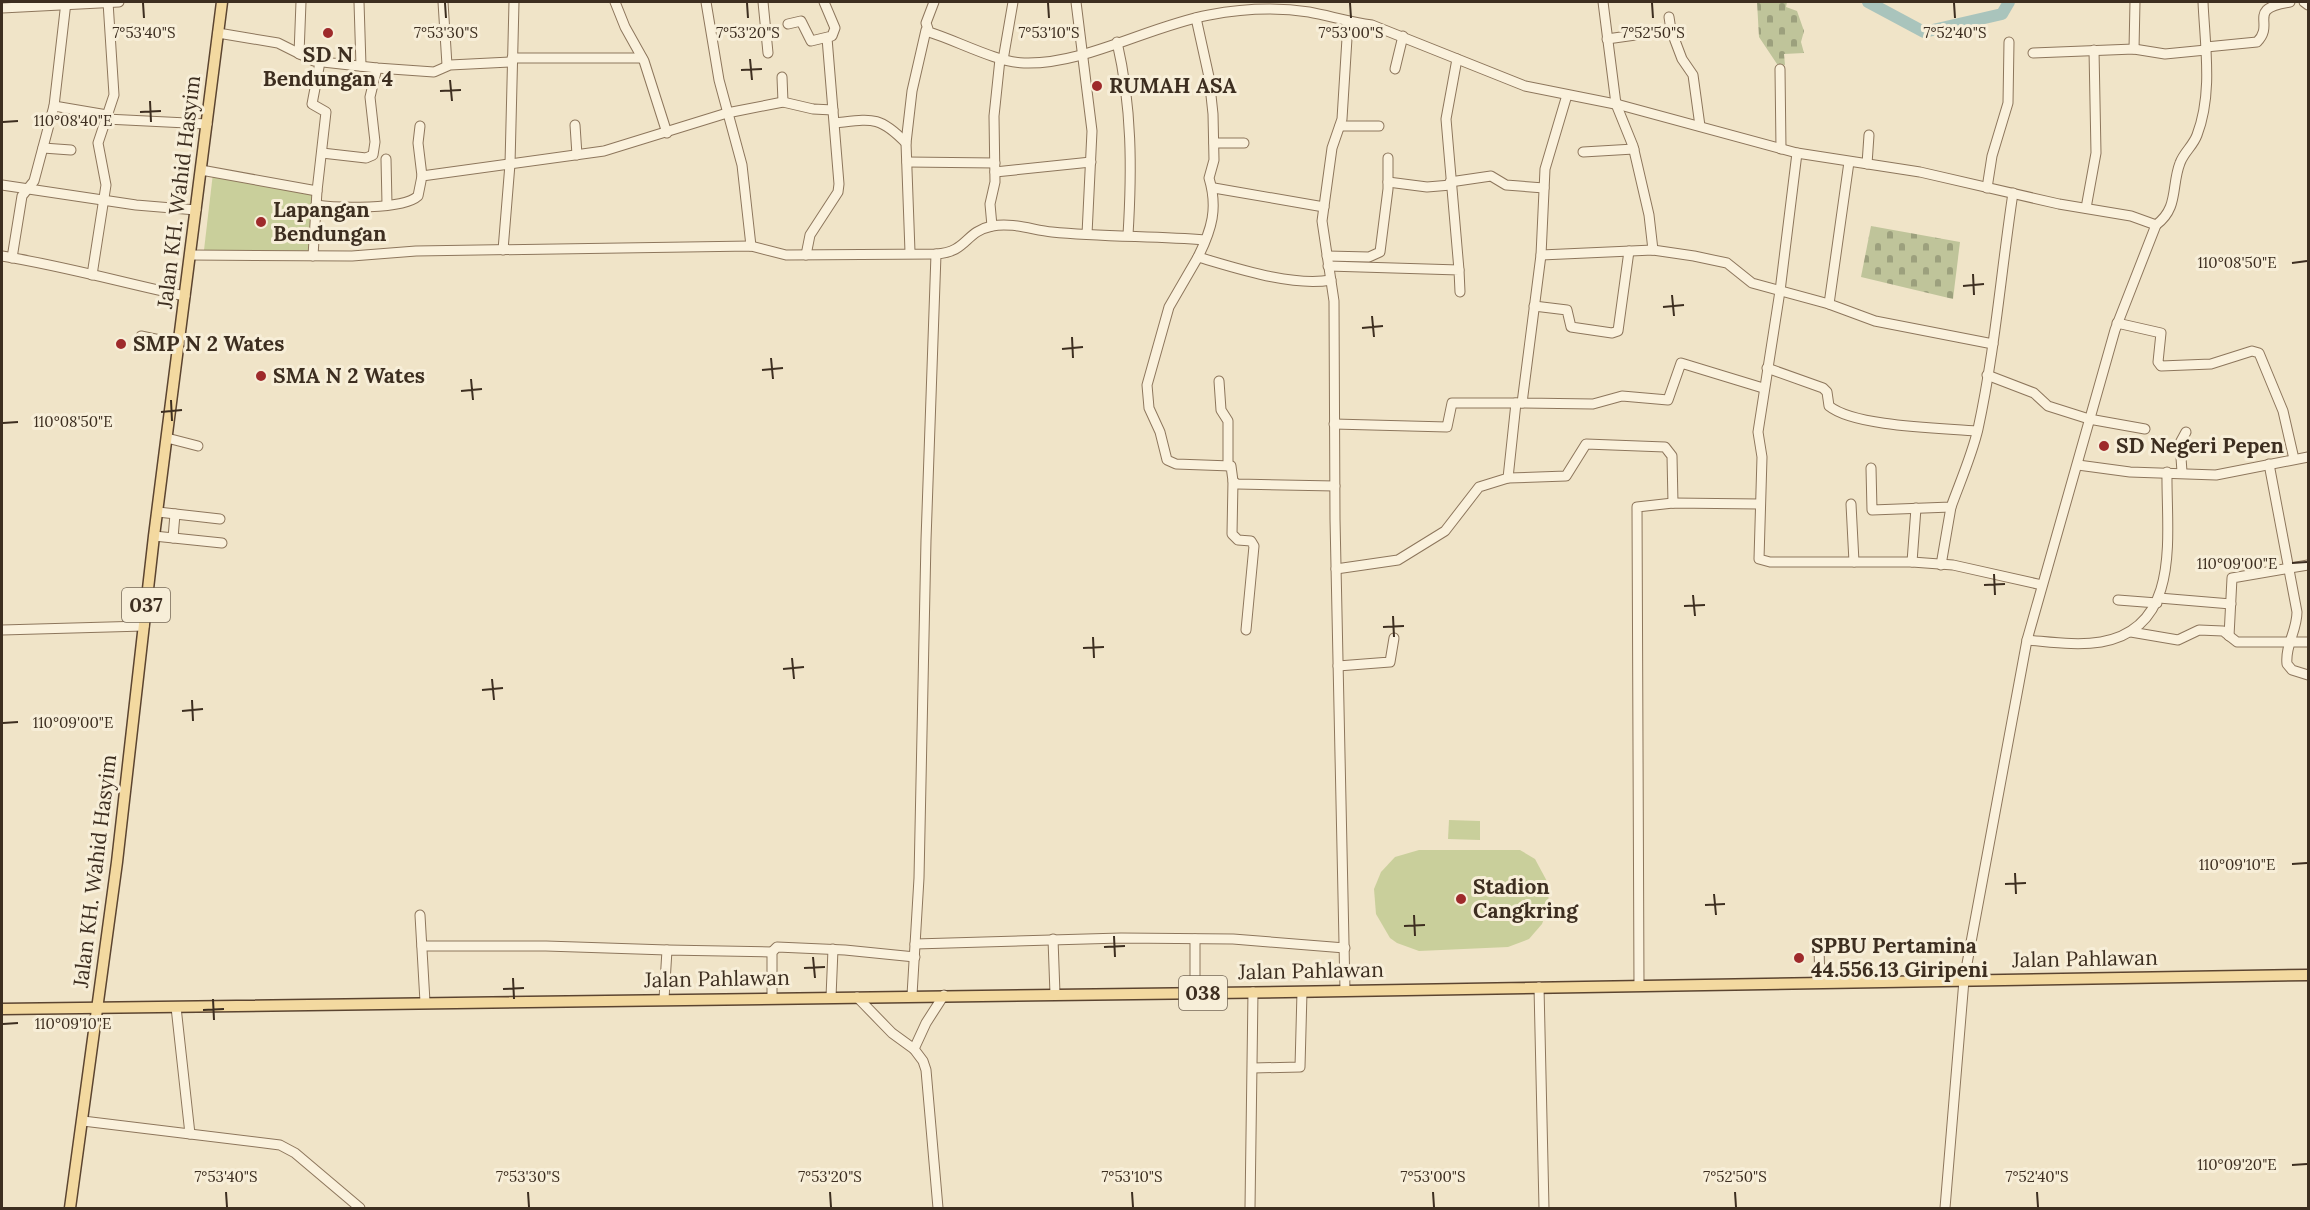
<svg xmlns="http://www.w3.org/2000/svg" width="2310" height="1210" viewBox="0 0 2310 1210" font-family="Lora,serif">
	<defs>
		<pattern id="cemetery-stones" width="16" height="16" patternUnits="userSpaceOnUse" patternTransform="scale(1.5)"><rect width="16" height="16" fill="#bfc49a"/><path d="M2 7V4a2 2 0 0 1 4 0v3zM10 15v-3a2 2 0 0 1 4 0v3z" fill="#9ca07d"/></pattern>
	</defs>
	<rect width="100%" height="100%" fill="#f0e4c8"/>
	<g fill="#c9cf9b">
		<path d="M213,173L317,193L315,252L204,250Z"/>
		<path d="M1449,820L1480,821V840L1448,839Z"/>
		<path d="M1419,850H1520L1535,859L1549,885L1548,908L1542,924L1529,939L1508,947L1419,951L1397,943L1390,938L1376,914L1374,889L1381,872L1395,857Z"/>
	</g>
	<g fill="url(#cemetery-stones)">
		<path d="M1757,2H1787L1786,7L1797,11L1804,31L1801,42L1804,53L1784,54L1785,65L1777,64L1759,37Z"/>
		<path d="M1871,226L1960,242L1953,299L1861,277Z"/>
	</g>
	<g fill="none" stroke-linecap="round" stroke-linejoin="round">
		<path stroke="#a9c4bc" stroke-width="12" d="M1868,2L1924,32L2002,14L2009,2"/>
		<defs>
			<g id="minor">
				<path d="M359,2L361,66"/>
				<path d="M443,2L447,65"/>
				<path d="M615,2L625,27L644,61L667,133"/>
				<path d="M706,2L719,80L742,165L751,246"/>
				<path d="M763,2L768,53"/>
				<path d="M934,2L926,23L929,32C958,41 996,62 1024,63C1084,65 1149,26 1209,15C1241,9 1276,7 1309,12C1330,16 1350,22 1372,25L1525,86L1620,105L1797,153L1920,172L2059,204L2131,216L2156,225L2115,330L2027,640L1964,980L1945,1208"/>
				<path d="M1076,2L1092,131L1087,234"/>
				<path d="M1603,2L1616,104L1633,146L1649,215L1653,250"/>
				<path d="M2304,2L2308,5"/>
				<path d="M2,8L119,2"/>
				<path d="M1669,17L1671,30"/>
				<path d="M1196,18L1209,77L1213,114L1214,160L1209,178C1218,208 1212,229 1198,257C1236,268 1292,287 1331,280"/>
				<path d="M788,24L801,21L811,41L832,36L835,28L824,2"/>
				<path d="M218,33L278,43L314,61L377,68L434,72L450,65L512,62"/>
				<path d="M1607,39L1671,30L1682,59L1693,75L1700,126"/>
				<path d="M1117,42C1132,107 1132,169 1128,235"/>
				<path d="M2206,47L2257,42C2276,23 2245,9 2290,2"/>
				<path d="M2134,49L2135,2"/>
				<path d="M2033,53L2134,49L2165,54L2206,50"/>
				<path d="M299,54L301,2"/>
				<path d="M512,58H642"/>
				<path d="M1457,59L1446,119L1459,270"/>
				<path d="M1003,60L1013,2"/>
				<path d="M1395,69L1403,36"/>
				<path d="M1780,69L1781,149"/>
				<path d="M782,77L783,102"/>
				<path d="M1567,95L1545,169L1541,255L1522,403L1593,404L1622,396L1668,400L1681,363L1763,388"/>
				<path d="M54,106L107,115"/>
				<path d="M106,119L207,124"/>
				<path d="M835,123C871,119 879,115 906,143"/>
				<path d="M575,125L577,155"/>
				<path d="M420,126L418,143L422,176"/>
				<path d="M1340,126H1379"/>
				<path d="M1214,143H1244"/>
				<path d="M43,148L71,150"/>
				<path d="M1583,152L1634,149"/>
				<path d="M322,153L366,158L373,155L375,142L370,97L377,68"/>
				<path d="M1797,153L1780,291L1758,432L1762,457L1759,559L1770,562H1912L1953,565L2042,585"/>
				<path d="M386,159L387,204"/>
				<path d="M907,162L995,163"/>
				<path d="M1849,162L1829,304L1875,321L1993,344"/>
				<path d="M1867,164L1869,135"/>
				<path d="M201,170L317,191"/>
				<path d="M995,172L1091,162"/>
				<path d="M1388,182L1427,187L1451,185"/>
				<path d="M1450,182L1491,176L1506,185L1544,188"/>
				<path d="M2,185L136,205L196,210"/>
				<path d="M1214,188L1324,207"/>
				<path d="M1987,188L1992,156L2008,103L2009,42"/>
				<path d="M316,205C337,208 403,210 418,196L422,176L604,151L727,113L783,102L813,109L833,110"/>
				<path d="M2086,208L2096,153L2094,50"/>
				<path d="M2156,225C2179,208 2171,186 2180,163C2184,152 2193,146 2197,135C2213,93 2205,46 2203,2"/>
				<path d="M992,226L990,204L995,182L994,116L1000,59"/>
				<path d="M503,250L510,164L514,2"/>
				<path d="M910,252L906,143L912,91L926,30"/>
				<path d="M190,255L352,256L416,251L751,246L786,255L936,254C968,252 964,232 992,226C1012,222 1033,230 1052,232C1103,237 1155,236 1205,240"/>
				<path d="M806,255L810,235L838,192L839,184L827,38"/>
				<path d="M1541,255L1653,250L1694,256L1727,263L1752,283L1829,304"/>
				<path d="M2,256C64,266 124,283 185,296"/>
				<path d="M313,256L317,191L326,112L312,104L320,62"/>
				<path d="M1327,256L1369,257L1380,252L1388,189V158"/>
				<path d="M1198,257L1169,307L1147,385L1149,408L1160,432L1167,460L1176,464L1231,466L1233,481L1237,484L1335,486"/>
				<path d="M12,258L22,196L34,181L54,106L66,2"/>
				<path d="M1328,266L1459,270L1460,292"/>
				<path d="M92,275L106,185L98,143L114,95L108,2"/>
				<path d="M1534,306L1567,310L1571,327L1612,333L1618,331L1629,251"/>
				<path d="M2117,323L2161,333L2158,362L2161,366L2211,364L2252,351L2259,353L2283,411L2294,459"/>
				<path d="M141,336L179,344"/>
				<path d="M1767,368L1823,388L1827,392L1829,406C1855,427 1942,428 1977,431"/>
				<path d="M1987,375L2034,393L2048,406L2089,419L2145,429"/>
				<path d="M1219,381L1221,410L1228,421V466"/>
				<path d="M1334,424L1447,427L1452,403H1516"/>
				<path d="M167,438L198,446"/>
				<path d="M2269,464L2297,612C2297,631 2285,645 2287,664L2292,670L2308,675"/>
				<path d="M2078,465L2130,472L2216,475L2308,457"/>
				<path d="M1871,468L1872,510L1951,507C1960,482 1972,455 1978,429C1995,351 2001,272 2013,193"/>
				<path d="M2182,472L2180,443L2186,432"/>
				<path d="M1508,478L1566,476L1586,444L1665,447L1672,456L1673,503"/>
				<path d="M1233,481L1232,534L1238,540L1251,541L1254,546L1246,630"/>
				<path d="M1851,504L1854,562"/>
				<path d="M158,512L220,519"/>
				<path d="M154,536L222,543"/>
				<path d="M173,538L175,514"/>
				<path d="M1912,562L1916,508"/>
				<path d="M1941,565L1951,507"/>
				<path d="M1336,569L1398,560L1445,531L1479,487L1508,478L1516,403H1522"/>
				<path d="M2159,598L2231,604"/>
				<path d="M2118,600L2157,603"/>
				<path d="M2,630L144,626"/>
				<path d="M2131,632L2178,640L2199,630L2223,631L2237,642H2308"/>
				<path d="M2229,636L2232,578L2308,565"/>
				<path d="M2027,640C2051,642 2077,646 2101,642C2183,628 2166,534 2167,472"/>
				<path d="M1338,666L1390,662L1394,638"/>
				<path d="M420,915L425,1002"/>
				<path d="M1053,939L1055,994"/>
				<path d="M1195,939V993"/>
				<path d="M915,944L1121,938L1233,939L1345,948"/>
				<path d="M422,946H546L667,950"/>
				<path d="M1819,948L1820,982"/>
				<path d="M1639,985L1637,507L1673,503L1759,504"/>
				<path d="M1539,987L1544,1208"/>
				<path d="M1345,990L1335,519L1334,301L1322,221L1332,148L1342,119L1348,22"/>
				<path d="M912,995L919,878L926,540L936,254"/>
				<path d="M831,997L833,949"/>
				<path d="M857,997L892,1033L914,1049"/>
				<path d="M772,998V952L777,947L845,950L915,957"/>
				<path d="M664,999L667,950L772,952"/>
				<path d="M176,1007L190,1134"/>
				<path d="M1253,1068L1300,1067L1302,992"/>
				<path d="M83,1121L280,1145L295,1153L360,1208"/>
				<path d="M938,1208L926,1070L923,1061L914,1049L926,1023L944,995"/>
				<path d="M1250,1208L1253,992"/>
			</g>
			<g id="major">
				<path d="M2,1009L1286,992L2308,975"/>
				<path d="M70,1208L117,862L154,536L222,2"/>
			</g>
		</defs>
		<use href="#minor" stroke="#8d765c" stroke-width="11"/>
		<use href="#major" stroke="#5b4430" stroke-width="13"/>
		<use href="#minor" stroke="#faf1dc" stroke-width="9"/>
		<use href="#major" stroke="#f3d9a0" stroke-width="10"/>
	</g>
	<path fill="none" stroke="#3d2e20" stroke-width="2" d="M143,3L144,18M445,3L446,18M747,3L748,18M1048,3L1049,18M1350,3L1351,18M1652,3L1653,18M1954,3L1955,18M750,59L752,80M741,70L762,69M450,80L452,101M440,91L461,90M150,101L151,122M140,112L161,111M3,122L18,121M2292,263L2307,261M1973,274L1974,295M1963,286L1984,284M1672,295L1674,316M1663,307L1684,305M1372,316L1374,337M1362,328L1383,326M1072,337L1073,358M1062,349L1083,347M771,358L773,379M762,370L783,368M471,379L473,400M461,391L482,389M171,400L172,421M161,412L182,410M3,423L18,422M2292,563L2307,562M1994,574L1995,595M1984,585L2005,584M1693,595L1695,616M1684,606L1705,605M1393,616L1394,637M1383,627L1404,626M1093,637L1094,658M1083,648L1104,647M792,658L794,679M783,669L804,667M492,679L494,700M482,690L503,688M192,700L193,721M182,711L203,709M3,723L18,722M2292,864L2307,863M2015,873L2016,894M2005,884L2026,883M1714,894L1716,915M1705,905L1725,904M1414,915L1415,936M1404,926L1425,925M1114,936L1115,957M1104,947L1125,946M813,957L815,978M804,968L825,967M513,978L514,999M503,989L524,988M213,999L214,1020M203,1010L224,1009M3,1024L18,1023M2292,1165L2307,1164M226,1192L227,1207M528,1192L529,1207M830,1192L831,1207M1132,1192L1133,1207M1433,1192L1434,1207M1735,1192L1736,1207M2037,1192L2038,1207"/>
	<g fill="#9e2a2b" stroke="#f7eed8" stroke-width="2">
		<circle cx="328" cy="33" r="6"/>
		<circle cx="1097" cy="86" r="6"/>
		<circle cx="261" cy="222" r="6"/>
		<circle cx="121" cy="344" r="6"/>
		<circle cx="261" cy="376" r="6"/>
		<circle cx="2104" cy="446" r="6"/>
		<circle cx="1461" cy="899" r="6"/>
		<circle cx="1799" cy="958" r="6"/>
	</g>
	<g text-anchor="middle" stroke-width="6" stroke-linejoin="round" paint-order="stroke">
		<g fill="#f7eed8" stroke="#756857" stroke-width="1.5">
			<rect x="122" y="588" width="48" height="34" rx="4.5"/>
			<rect x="1179" y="976" width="48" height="34" rx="4.5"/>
		</g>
		<g font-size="20" font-weight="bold" fill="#3d2e20">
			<text x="146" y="612">037</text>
			<text x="1203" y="1000">038</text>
		</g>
		<g font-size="21" font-weight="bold" fill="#3d2e20" stroke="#f7eed8" text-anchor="start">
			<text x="328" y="62" text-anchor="middle">SD N<tspan x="328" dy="24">Bendungan 4</tspan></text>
			<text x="1109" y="93">RUMAH ASA</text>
			<text x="273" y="217">Lapangan<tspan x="273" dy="24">Bendungan</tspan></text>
			<text x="133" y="351">SMP N 2 Wates</text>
			<text x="273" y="383">SMA N 2 Wates</text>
			<text x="2116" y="453">SD Negeri Pepen</text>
			<text x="1473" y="894">Stadion<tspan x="1473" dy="24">Cangkring</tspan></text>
			<text x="1811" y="953">SPBU Pertamina<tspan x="1811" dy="24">44.556.13 Giripeni</tspan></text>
		</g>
		<g font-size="21" fill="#3d2e20" stroke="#f7eed8">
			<text transform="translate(179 192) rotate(-83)" y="7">Jalan KH. Wahid Hasyim</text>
			<text transform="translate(95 871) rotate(-83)" y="7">Jalan KH. Wahid Hasyim</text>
			<text transform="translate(2085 959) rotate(-1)" y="7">Jalan Pahlawan</text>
			<text transform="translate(1311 971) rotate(-1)" y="7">Jalan Pahlawan</text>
			<text transform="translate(717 979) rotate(-1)" y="7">Jalan Pahlawan</text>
		</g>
	</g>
	<g font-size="15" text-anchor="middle" fill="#3d2e20" stroke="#f7eed8" stroke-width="6" stroke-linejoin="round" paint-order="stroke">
		<text x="144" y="38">7°53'40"S</text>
		<text x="446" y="38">7°53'30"S</text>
		<text x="748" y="38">7°53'20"S</text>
		<text x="1049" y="38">7°53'10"S</text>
		<text x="1351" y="38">7°53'00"S</text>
		<text x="1653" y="38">7°52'50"S</text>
		<text x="1955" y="38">7°52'40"S</text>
		<text x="73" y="126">110°08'40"E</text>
		<text x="2237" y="268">110°08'50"E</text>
		<text x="73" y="427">110°08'50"E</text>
		<text x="2237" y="569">110°09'00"E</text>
		<text x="73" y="728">110°09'00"E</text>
		<text x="2237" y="870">110°09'10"E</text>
		<text x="73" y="1029">110°09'10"E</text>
		<text x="2237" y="1170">110°09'20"E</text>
		<text x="226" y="1182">7°53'40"S</text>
		<text x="528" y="1182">7°53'30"S</text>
		<text x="830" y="1182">7°53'20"S</text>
		<text x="1132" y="1182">7°53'10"S</text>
		<text x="1433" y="1182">7°53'00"S</text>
		<text x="1735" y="1182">7°52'50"S</text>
		<text x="2037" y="1182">7°52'40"S</text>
	</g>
	<rect width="2310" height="1210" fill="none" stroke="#3d2e20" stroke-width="6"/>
</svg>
